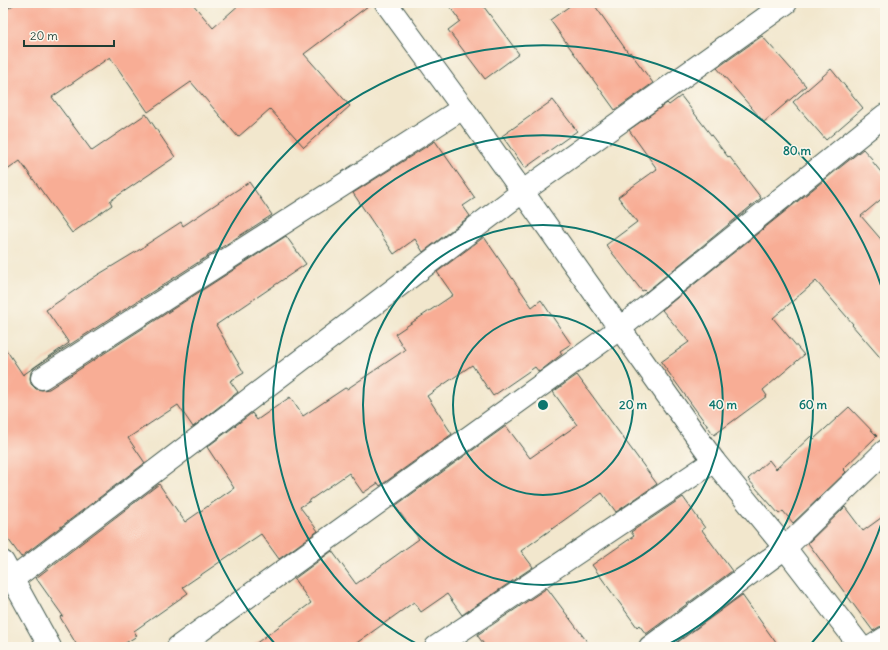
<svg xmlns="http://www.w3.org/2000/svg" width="888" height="650" viewBox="0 0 888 650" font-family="Delius,sans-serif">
	<rect width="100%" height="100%" fill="#fbf7ec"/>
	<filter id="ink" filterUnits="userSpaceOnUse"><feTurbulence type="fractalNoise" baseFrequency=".025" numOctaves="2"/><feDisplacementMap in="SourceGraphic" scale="8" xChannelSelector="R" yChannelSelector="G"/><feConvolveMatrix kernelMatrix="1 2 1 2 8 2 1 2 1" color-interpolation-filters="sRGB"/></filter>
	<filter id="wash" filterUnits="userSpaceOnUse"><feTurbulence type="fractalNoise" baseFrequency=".012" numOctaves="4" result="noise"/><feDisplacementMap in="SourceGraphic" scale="16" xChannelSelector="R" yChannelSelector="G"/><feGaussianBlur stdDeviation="0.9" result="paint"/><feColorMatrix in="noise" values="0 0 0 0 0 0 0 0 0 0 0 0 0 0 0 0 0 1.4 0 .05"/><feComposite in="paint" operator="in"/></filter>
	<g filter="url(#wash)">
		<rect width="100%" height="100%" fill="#f2e7cd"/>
		<g id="blocks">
			<g fill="#f8ad95">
				<path d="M16,3H192L213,28L241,3H372L304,54L350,106L304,147L270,109L238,137L191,82L148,112L110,57L52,97L92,151L146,114L175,157L110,201L112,205L72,233L20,161L3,173V12Z"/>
				<path d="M447,3H481L519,54L485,79L448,30L460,21Z"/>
				<path d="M574,3H593L629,54L630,52L653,83L615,110L550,20Z"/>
				<path d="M762,36L806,86L764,122L717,68Z"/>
				<path d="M831,69L863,108L826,140L793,102Z"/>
				<path d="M681,96L728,157L729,156L761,198L646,292L644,290L642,291L606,245L637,222L618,197L657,169L629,130L667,103L669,105Z"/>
				<path d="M553,100L577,131L525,168L502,136Z"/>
				<path d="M435,141L475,198L463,206L470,216L423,252L415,239L394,254L353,193Z"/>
				<path d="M863,149L873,160L872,161L885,177V196L861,216L885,244V363L852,325L853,324L816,281L773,318L804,355L763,390L767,396L714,435L661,362L689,342L662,310Z"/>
				<path d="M249,182L272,215L35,367L31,372L30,378L31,384L36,389L42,390L49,389L286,236L306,264L216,325L244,373L230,381L238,392L193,427L178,405L128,438L145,463L21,557L3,532V345L23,375L69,343L46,310L96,276L144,247V246L181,222L183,226Z"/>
				<path d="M484,237L532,307L541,300L571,344L560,351L562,354L539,372L535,367L493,396L472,365L427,396L452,434L380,486L378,483L363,493L349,473L310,500V501L300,507L318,531L279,559L261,534L183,587L188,593L134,631L137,636L119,647H78L60,617L63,616L36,578L159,484L185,522L234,488L207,447L252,413L257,420L290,397L303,416L345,388L347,389L405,350L395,334L453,295L437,272Z"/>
				<path d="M577,375L657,484L616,512L602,493L521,551L533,567L462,615L447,594L421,612L414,602L351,647H251L311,603L294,579L332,551L356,584L419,539L395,506L506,426L530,458L577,425L553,392Z"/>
				<path d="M849,407L877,436L843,469L846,472L793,523L783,511L779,514L748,479L769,460L776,469L811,436L814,439Z"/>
				<path d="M683,497L705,528L702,530L732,571L646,634L639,625L637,627L592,565L634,536L631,532Z"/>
				<path d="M845,507L863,531L885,515V626L879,627L873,631L808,543Z"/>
				<path d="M547,588L591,647H486L477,635Z"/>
				<path d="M742,595L779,647H671Z"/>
			</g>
		</g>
	</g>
	<g filter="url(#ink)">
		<use href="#blocks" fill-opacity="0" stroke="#3f564b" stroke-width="1"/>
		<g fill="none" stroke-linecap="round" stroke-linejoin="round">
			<defs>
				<g id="minor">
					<path d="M386,3L463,108L714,461L785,548L861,647"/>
					<path d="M42,378L463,108"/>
					<path d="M3,562L50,647"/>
					<path d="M13,579L522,192L786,3"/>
					<path d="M178,647L619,329L885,115"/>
					<path d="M436,647L714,461"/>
					<path d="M650,647L785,548L885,451"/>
					<path d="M871,647L885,638"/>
				</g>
			</defs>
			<use href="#minor" stroke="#3f564b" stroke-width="24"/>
			<use href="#minor" stroke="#fff" stroke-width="22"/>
		</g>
	</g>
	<g fill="none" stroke="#0f766e" stroke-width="2">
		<circle cx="543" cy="405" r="90"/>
		<circle cx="543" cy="405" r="180"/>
		<path d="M423 647A270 270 0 1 1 663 647"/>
		<path d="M884 516A359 359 0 0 1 810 645M276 645A359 359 0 1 1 884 294"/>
	</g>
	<circle cx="543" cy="405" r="6" fill="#0f766e" stroke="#fbf7ec" stroke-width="2"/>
	<g font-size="12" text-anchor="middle" font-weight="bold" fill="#0f766e" stroke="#fbf7ec" stroke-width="3" stroke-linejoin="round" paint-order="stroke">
		<text x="797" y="155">80 m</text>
		<text x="633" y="409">20 m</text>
		<text x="723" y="409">40 m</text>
		<text x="813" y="409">60 m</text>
	</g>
	<rect width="888" height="650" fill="none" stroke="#fbf7ec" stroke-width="16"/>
	<path d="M24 40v6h90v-6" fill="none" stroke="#1f3d34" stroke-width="2"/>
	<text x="30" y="40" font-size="12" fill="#1f3d34" stroke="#fbf7ec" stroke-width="3" paint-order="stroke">20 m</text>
</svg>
